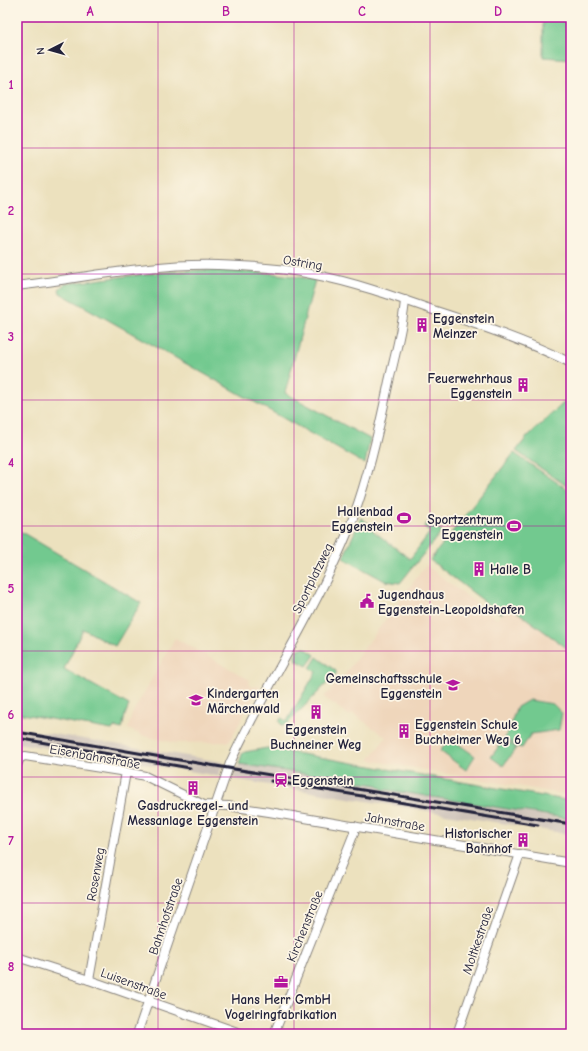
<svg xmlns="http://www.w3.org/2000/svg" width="588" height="1051" viewBox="0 0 588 1051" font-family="'Comic Neue',sans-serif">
	<rect width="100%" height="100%" fill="#fcf5e5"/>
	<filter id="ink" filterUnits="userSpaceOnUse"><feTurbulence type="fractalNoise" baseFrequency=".025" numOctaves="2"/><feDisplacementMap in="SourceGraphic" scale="8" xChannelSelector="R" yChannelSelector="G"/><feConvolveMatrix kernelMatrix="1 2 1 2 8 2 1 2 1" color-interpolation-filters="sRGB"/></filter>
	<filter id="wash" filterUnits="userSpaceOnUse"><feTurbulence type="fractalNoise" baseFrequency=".012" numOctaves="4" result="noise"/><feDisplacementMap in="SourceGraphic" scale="16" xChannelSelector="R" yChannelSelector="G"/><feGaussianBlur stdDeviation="0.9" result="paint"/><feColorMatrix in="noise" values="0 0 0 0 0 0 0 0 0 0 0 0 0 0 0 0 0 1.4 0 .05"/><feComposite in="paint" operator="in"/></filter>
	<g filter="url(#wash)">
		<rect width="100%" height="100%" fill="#ece1be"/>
		<g fill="#efd6bb">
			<path d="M426,565L497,619L508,605L571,651V791L563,794L369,760L386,737L352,713L350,716L324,697L345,674Z"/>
			<path d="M175,638L250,680L248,684L252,687L260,686L229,742L176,743L144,736L128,729L132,714Z"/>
		</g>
		<g fill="#cdc2b9">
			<path d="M17,728L205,759L223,762L219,776L17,743Z"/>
			<path d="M241,764L378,785L382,789L571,820V848L567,847L568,834L233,779L237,767Z"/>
		</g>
		<g fill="#72c98f" stroke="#4a7665">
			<path d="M543,17H571V59L543,57Z"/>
			<path d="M200,270C239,271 277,272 315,280L285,393L370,439L365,464L60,293L59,289L65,284C110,278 155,272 200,270Z"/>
			<path d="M571,396V489L516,451L527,437Z"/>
			<path d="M514,453L571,492V651L508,605L501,614L430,560Z"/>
			<path d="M361,518L374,527L372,530L410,559L430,532L424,527L429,521L442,531L400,583L385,581L343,558Z"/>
			<path d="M18,530L141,603L115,646L83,629L64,669L129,705L125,715L122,729L114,727L112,730L17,713Z"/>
			<path d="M301,648H305L315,655L307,666L296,660L295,657L297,650Z"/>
			<path d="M317,657L336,671V674L287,724L282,725L279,722L281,718L287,721L316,672L310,668Z"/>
			<path d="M529,700L553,704L562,713L559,730L531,734L522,748L517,747L505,738L517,707Z"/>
			<path d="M450,738L475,756L466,770L440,751Z"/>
			<path d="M504,739L516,748L503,766L491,757Z"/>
			<path d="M267,748L571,801V819L382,789L378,785L239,764L242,754L245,752Z"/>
		</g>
	</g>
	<g filter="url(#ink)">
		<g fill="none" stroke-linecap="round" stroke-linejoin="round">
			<defs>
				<g id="street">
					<path d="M17,286C84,278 150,263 218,265C249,266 281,268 311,274C353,282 393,296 433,310C480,325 527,341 571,363"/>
					<path d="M17,765L20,758L25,756L126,772L145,776L204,805L228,806L269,812L571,863"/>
					<path d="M17,957L89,980L243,1034"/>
					<path d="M89,980L126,772"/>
					<path d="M137,1034L230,763C267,684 316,610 349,529C367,482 378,434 388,386C394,358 403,328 405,300"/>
					<path d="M274,1034L354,833V826"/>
					<path d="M457,1034L520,854"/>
				</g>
			</defs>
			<use href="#street" stroke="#87827c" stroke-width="10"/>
			<use href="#street" stroke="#fff" stroke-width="8"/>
			<g stroke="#22223b" stroke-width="3">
				<path d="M17,732L167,758L571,824"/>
				<path d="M17,738L190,768"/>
				<path d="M271,781L538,825"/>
			</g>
		</g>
	</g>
	<path fill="none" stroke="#b5179e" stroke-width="1" stroke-opacity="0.55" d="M158,17V1034M294,17V1034M430,17V1034M17,148H571M17,274H571M17,400H571M17,526H571M17,651H571M17,777H571M17,903H571"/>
	<defs>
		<symbol id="building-bare" viewBox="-9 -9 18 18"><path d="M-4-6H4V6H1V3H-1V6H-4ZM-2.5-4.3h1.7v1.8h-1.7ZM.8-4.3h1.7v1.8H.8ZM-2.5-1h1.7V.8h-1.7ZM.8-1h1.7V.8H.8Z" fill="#b5179e" stroke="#fcf5e5" stroke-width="2.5" paint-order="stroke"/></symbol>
		<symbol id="stadium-bare" viewBox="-9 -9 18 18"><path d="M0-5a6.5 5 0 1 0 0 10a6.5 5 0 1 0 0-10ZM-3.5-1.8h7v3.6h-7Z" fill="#b5179e" stroke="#fcf5e5" stroke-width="2.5" paint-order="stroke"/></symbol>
		<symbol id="civic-bare" viewBox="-9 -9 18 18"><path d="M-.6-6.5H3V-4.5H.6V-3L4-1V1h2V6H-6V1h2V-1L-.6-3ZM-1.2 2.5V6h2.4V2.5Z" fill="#b5179e" stroke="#fcf5e5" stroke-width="2.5" paint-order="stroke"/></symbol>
		<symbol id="school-bare" viewBox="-9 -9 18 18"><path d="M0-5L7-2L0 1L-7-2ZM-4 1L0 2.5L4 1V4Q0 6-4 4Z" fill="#b5179e" stroke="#fcf5e5" stroke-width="2.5" paint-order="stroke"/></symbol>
		<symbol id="station-bare" viewBox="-9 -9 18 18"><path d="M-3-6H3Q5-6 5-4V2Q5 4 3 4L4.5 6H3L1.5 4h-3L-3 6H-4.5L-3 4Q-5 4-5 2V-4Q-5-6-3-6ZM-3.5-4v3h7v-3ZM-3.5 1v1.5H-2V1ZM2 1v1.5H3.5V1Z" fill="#b5179e" stroke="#fcf5e5" stroke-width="2.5" paint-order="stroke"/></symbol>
		<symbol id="office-bare" viewBox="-9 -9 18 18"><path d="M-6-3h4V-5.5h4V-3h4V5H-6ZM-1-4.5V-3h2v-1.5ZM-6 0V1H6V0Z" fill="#b5179e" stroke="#fcf5e5" stroke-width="2.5" paint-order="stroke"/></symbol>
	</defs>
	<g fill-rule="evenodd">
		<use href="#building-bare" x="412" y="315" width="20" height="20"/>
		<use href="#building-bare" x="513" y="375" width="20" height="20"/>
		<use href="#stadium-bare" x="394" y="508" width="20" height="20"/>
		<use href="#stadium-bare" x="504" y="516" width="20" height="20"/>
		<use href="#building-bare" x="469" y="559" width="20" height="20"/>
		<use href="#civic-bare" x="357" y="591" width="20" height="20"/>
		<use href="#school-bare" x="443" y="675" width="20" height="20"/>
		<use href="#school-bare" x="186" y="690" width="20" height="20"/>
		<use href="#building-bare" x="306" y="702" width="20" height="20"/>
		<use href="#building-bare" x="394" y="721" width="20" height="20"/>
		<use href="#station-bare" x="271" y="770" width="20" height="20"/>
		<use href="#building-bare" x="183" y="778" width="20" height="20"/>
		<use href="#building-bare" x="513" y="830" width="20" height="20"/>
		<use href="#office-bare" x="271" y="972" width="20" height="20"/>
	</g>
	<g text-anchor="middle" stroke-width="3.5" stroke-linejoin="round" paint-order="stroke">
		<g font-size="13" fill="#22223b" stroke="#fcf5e5">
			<text transform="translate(303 262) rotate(9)" y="5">Ostring</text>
			<text transform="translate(312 578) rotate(-64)" y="5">Sportplatzweg</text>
			<text transform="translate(95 756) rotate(10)" y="5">Eisenbahnstraße</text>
			<text transform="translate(395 821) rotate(10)" y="5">Jahnstraße</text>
			<text transform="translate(95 874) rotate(-80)" y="5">Rosenweg</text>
			<text transform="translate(165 916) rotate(-71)" y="5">Bahnhofstraße</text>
			<text transform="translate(304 926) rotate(-68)" y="5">Kirchenstraße</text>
			<text transform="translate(477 940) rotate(-71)" y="5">Moltkestraße</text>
			<text transform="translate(134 983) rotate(20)" y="5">Luisenstraße</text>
		</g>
		<g font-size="13" font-weight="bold" fill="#22223b" stroke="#fcf5e5" text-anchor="start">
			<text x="433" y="323">Eggenstein<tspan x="433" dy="15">Meinzer</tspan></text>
			<text x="512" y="383" text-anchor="end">Feuerwehrhaus<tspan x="512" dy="15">Eggenstein</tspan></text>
			<text x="393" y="516" text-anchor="end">Hallenbad<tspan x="393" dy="15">Eggenstein</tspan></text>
			<text x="503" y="524" text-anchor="end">Sportzentrum<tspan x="503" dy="15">Eggenstein</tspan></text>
			<text x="490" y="574">Halle B</text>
			<text x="378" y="599">Jugendhaus<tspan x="378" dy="15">Eggenstein-Leopoldshafen</tspan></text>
			<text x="442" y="683" text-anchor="end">Gemeinschaftsschule<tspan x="442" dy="15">Eggenstein</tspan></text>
			<text x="207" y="698">Kindergarten<tspan x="207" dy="15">Märchenwald</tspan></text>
			<text x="415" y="729">Eggenstein Schule<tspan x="415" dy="15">Buchheimer Weg 6</tspan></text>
			<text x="316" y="734" text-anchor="middle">Eggenstein<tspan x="316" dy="15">Buchneiner Weg</tspan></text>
			<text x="292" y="785">Eggenstein</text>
			<text x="193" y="810" text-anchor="middle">Gasdruckregel- und<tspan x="193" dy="15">Messanlage Eggenstein</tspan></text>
			<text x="512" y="838" text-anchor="end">Historischer<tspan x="512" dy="15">Bahnhof</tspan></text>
			<text x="281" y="1004" text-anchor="middle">Hans Herr GmbH<tspan x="281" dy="15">Vogelringfabrikation</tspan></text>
		</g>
	</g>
	<rect width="588" height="1051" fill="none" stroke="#fcf5e5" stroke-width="44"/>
	<g transform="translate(50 50) rotate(264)" stroke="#fcf5e5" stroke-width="3" paint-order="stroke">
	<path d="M0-3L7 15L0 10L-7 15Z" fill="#22223b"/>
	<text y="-6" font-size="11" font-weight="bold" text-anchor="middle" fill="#22223b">N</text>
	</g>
	<rect x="22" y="22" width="544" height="1007" fill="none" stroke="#b5179e" stroke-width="1.5"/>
	<g font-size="13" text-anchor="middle" font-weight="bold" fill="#b5179e">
		<text x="90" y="16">A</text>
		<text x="226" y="16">B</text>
		<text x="362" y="16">C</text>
		<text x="498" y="16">D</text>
		<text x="11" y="89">1</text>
		<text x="11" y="215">2</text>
		<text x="11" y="341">3</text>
		<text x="11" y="467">4</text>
		<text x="11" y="593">5</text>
		<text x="11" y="719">6</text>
		<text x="11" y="845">7</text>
		<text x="11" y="971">8</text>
	</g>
</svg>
